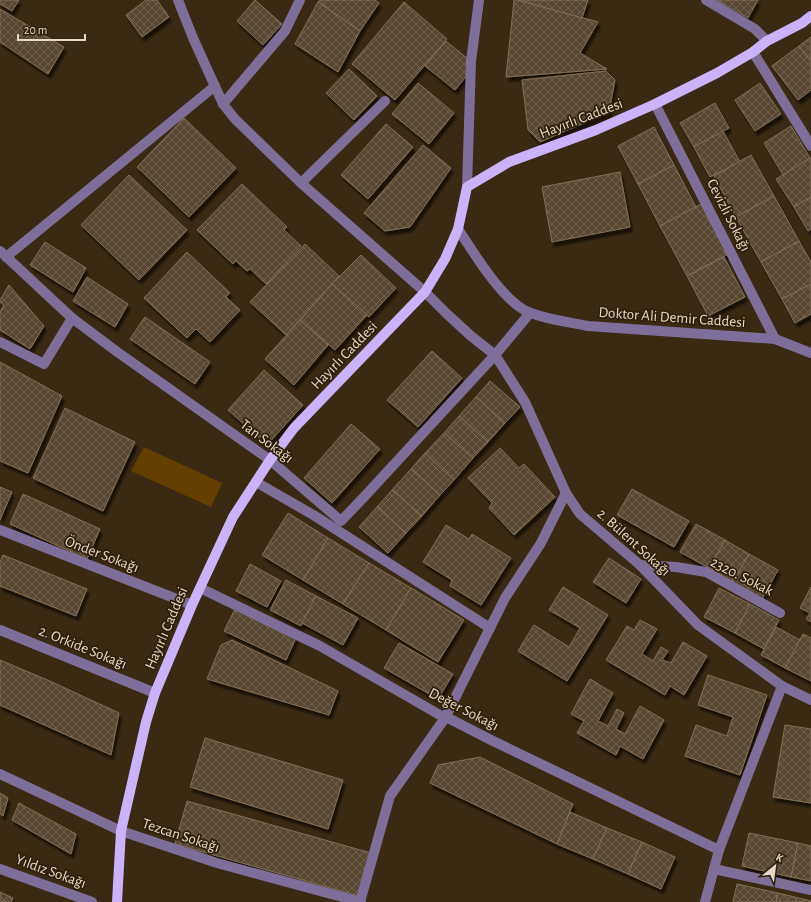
<svg xmlns="http://www.w3.org/2000/svg" width="811" height="902" viewBox="0 0 811 902" font-family="'Alegreya Sans',sans-serif">
	<defs>
		<pattern id="building-cross-hatch" width="8" height="8" patternUnits="userSpaceOnUse"><rect width="8" height="8" fill="#594731"/><path d="M0 0l8 8M0 8l8-8" fill="none" stroke="#71614e"/></pattern>
		<filter id="shadow"><feDropShadow dx="2.5" dy="4.5" stdDeviation="1" flood-color="#0009"/></filter>
	</defs>
	<rect width="100%" height="100%" fill="#3a2a14"/>
	<path fill="#643f00" d="M144,447L222,483L211,507L131,471Z"/>
	<g fill="url(#building-cross-hatch)" stroke="#837058" filter="url(#shadow)">
		<path d="M0,0H19L12,11L0,4Z"/>
		<path d="M146,0H157L169,17L142,37L126,15Z"/>
		<path d="M255,0L282,24L263,45L237,21Z"/>
		<path d="M320,0H375L379,3L360,31L318,2Z"/>
		<path d="M514,0H518L598,22L580,53L607,69L506,77Z"/>
		<path d="M518,0H588L582,18Z"/>
		<path d="M717,0H758L748,18Z"/>
		<path d="M318,2L360,31L338,72L295,44Z"/>
		<path d="M404,2L447,39L395,100L352,64Z"/>
		<path d="M0,9L64,47L48,74L0,42Z"/>
		<path d="M811,37V62L799,46Z"/>
		<path d="M446,41L468,59V74L455,90L425,66Z"/>
		<path d="M799,46L811,62V90L798,100L772,66Z"/>
		<path d="M349,69L377,96L354,120L326,93Z"/>
		<path d="M606,71L615,80L609,112L540,142L528,130L522,80Z"/>
		<path d="M418,83L454,113L429,144L392,114Z"/>
		<path d="M760,83L781,114L755,131L735,100Z"/>
		<path d="M715,103L729,128L694,147L680,123Z"/>
		<path d="M184,118L236,168L189,217L137,167Z"/>
		<path d="M386,124L413,147L368,199L341,175Z"/>
		<path d="M791,126L810,158L783,175L764,143Z"/>
		<path d="M654,127L674,165L638,184L618,146Z"/>
		<path d="M723,131L740,162L710,177L694,147Z"/>
		<path d="M423,145L451,168L410,227L385,231L364,213Z"/>
		<path d="M751,155L774,196L736,217L714,176Z"/>
		<path d="M810,158L811,160V197L794,207L776,179Z"/>
		<path d="M674,165L696,207L660,226L638,184Z"/>
		<path d="M620,172L630,227L552,242L542,187Z"/>
		<path d="M129,175L187,230L139,280L81,225Z"/>
		<path d="M242,184L287,227L284,230L301,246L266,284L250,269L247,271L236,261L233,264L197,230Z"/>
		<path d="M774,196L799,241L761,262L736,217Z"/>
		<path d="M811,197V229L808,231L794,207Z"/>
		<path d="M703,203L730,253L687,276L660,226Z"/>
		<path d="M799,241L811,262V284L782,299L761,262Z"/>
		<path d="M45,242L86,268L73,292L30,265Z"/>
		<path d="M305,244L339,276L286,335L250,302Z"/>
		<path d="M187,252L230,293L226,297L240,310L210,342L196,329L187,338L144,298Z"/>
		<path d="M361,255L396,288L369,317L332,284Z"/>
		<path d="M724,257L745,297L708,316L687,276Z"/>
		<path d="M87,277L128,304L115,327L73,301Z"/>
		<path d="M332,284L367,315L335,350L300,320Z"/>
		<path d="M811,284V314L795,323L782,299Z"/>
		<path d="M9,285L44,326L30,349L0,330V312L4,305L0,302V300Z"/>
		<path d="M145,317L210,362L195,384L130,339Z"/>
		<path d="M300,320L328,345L294,385L265,359Z"/>
		<path d="M432,351L462,378L418,427L387,400Z"/>
		<path d="M0,362L62,396L28,473L0,461Z"/>
		<path d="M264,370L303,405L267,445L228,410Z"/>
		<path d="M490,381L520,407L505,423L476,397Z"/>
		<path d="M476,397L505,423L488,442L459,416Z"/>
		<path d="M65,408L135,442L103,511L33,478Z"/>
		<path d="M459,416L488,442L473,458L444,433Z"/>
		<path d="M351,424L380,449L332,503L304,478Z"/>
		<path d="M444,433L473,458L454,480L425,453Z"/>
		<path d="M500,448L519,468L524,464L555,497L514,535L489,508L492,503L468,478Z"/>
		<path d="M425,453L454,480L440,495L411,469Z"/>
		<path d="M411,469L440,495L422,516L392,490Z"/>
		<path d="M0,487L12,492L0,520Z"/>
		<path d="M632,489L689,521L674,547L617,515Z"/>
		<path d="M392,490L422,516L406,533L377,507Z"/>
		<path d="M23,494L100,529L87,559L10,524Z"/>
		<path d="M377,507L406,533L388,553L359,527Z"/>
		<path d="M288,513L328,538L303,580L262,555Z"/>
		<path d="M696,524L725,540L709,568L680,552Z"/>
		<path d="M446,525L469,539L472,534L511,558L481,605L450,586L452,580L423,562Z"/>
		<path d="M328,538L369,563L343,604L303,580Z"/>
		<path d="M725,540L749,554L733,582L709,568Z"/>
		<path d="M749,554L778,570L762,599L733,582Z"/>
		<path d="M3,555L87,589L76,616L0,586V562Z"/>
		<path d="M609,558L641,579L626,603L593,582Z"/>
		<path d="M369,563L411,588L386,630L343,604Z"/>
		<path d="M250,564L281,581L267,607L236,591Z"/>
		<path d="M286,580L316,596L301,626L270,610Z"/>
		<path d="M563,587L608,615L567,681L518,651L534,625L569,647L580,628L549,610Z"/>
		<path d="M811,587V622L806,619L810,613L800,608Z"/>
		<path d="M411,588L464,620L438,662L386,630Z"/>
		<path d="M719,588L750,604L735,633L704,617Z"/>
		<path d="M316,596L358,618L343,645L302,623Z"/>
		<path d="M750,604L779,620L764,649L735,633Z"/>
		<path d="M235,609L296,638L286,660L224,631Z"/>
		<path d="M640,620L657,629L642,654L653,661L661,647L668,651L662,660L671,663L683,642L707,656L684,695L670,686L665,695L606,660L627,626L634,630Z"/>
		<path d="M776,627L800,640L785,668L761,655Z"/>
		<path d="M803,634L811,638V681L785,668Z"/>
		<path d="M232,640L338,691L329,715L207,679L221,645Z"/>
		<path d="M399,643L453,674L438,699L384,668Z"/>
		<path d="M0,660L52,682L119,713L111,755L0,705Z"/>
		<path d="M708,675L767,695L740,775L685,756L696,725L727,736L733,717L698,705Z"/>
		<path d="M590,679L613,693L598,721L608,726L617,709L624,713L616,729L625,734L640,706L664,720L643,759L620,746L616,755L577,733L584,721L571,714Z"/>
		<path d="M785,725L811,729V803L773,797Z"/>
		<path d="M205,738L343,780L328,829L190,787Z"/>
		<path d="M480,757L573,804L557,844L430,783L438,765Z"/>
		<path d="M0,793L8,798L3,816L0,814Z"/>
		<path d="M187,801L371,853L359,896L175,844Z"/>
		<path d="M19,803L76,834L71,854L12,820Z"/>
		<path d="M570,812L607,828L593,859L557,844Z"/>
		<path d="M607,828L642,842L628,874L593,859Z"/>
		<path d="M749,833L798,843L791,877L742,866Z"/>
		<path d="M642,842L675,857L661,889L628,874Z"/>
		<path d="M798,843L811,846V881L791,877Z"/>
		<path d="M737,884L778,893L776,902H733Z"/>
		<path d="M0,892L13,898L11,902H0Z"/>
		<path d="M778,893L811,901V902H776Z"/>
	</g>
	<g fill="none" stroke-linecap="round" stroke-linejoin="round">
		<g stroke="#7d6f99" stroke-width="10">
			<path d="M178,0L193,38L223,104L235,119L301,183L425,292L447,314L471,336L495,355L525,402L566,493L580,514L640,565L698,625L782,686L811,700"/>
			<path d="M706,0L755,29L767,41"/>
			<path d="M753,52L811,146"/>
			<path d="M223,104L285,31L300,0"/>
			<path d="M655,104L775,339"/>
			<path d="M301,183L385,101"/>
			<path d="M467,187L471,61L479,0"/>
			<path d="M458,229C474,253 504,304 531,313C549,320 569,322 588,326L775,339L811,353"/>
			<path d="M0,251L72,318"/>
			<path d="M6,257L215,86"/>
			<path d="M0,342L44,364L72,318L116,351L270,460L341,521L364,497L495,355L530,313"/>
			<path d="M256,482L315,516L490,628"/>
			<path d="M0,530L192,605"/>
			<path d="M640,565L676,567L706,572L780,613"/>
			<path d="M200,588L320,646L445,718L450,719L491,740L719,850"/>
			<path d="M0,630L155,693"/>
			<path d="M0,774L121,831L217,863L361,902"/>
			<path d="M0,869L92,902"/>
			<path d="M714,869L811,890"/>
			<path d="M360,902L390,796L445,718L505,598L541,543L566,493"/>
			<path d="M705,902L719,850L782,686"/>
		</g>
		<path stroke="#cab3f9" stroke-width="10" d="M117,902L121,831L146,722L155,693L192,605L233,517L270,460L294,428L425,292L445,259L458,229L467,187L509,162L596,130L655,104L717,73L753,52L767,41L802,23L811,16"/>
	</g>
	<g text-anchor="middle" stroke-width="3.5" stroke-linejoin="round" paint-order="stroke">
		<g font-size="15" fill="#e2d8cb" stroke="#30200a">
			<text transform="translate(581 118) rotate(-21)" y="5">Hayırlı Caddesi</text>
			<text transform="translate(729 215) rotate(63)" y="5">Cevizli Sokağı</text>
			<text transform="translate(672 317) rotate(4)" y="5">Doktor Ali Demir Caddesi</text>
			<text transform="translate(344 355) rotate(-46)" y="5">Hayırlı Caddesi</text>
			<text transform="translate(267 441) rotate(37)" y="5">Tan Sokağı</text>
			<text transform="translate(634 542) rotate(42)" y="5">2. Bülent Sokağı</text>
			<text transform="translate(102 554) rotate(21)" y="5">Önder Sokağı</text>
			<text transform="translate(742 576) rotate(27)" y="5">2320. Sokak</text>
			<text transform="translate(166 628) rotate(-67)" y="5">Hayırlı Caddesi</text>
			<text transform="translate(83 647) rotate(22)" y="5">2. Orkide Sokağı</text>
			<text transform="translate(464 709) rotate(27)" y="5">Değer Sokağı</text>
			<text transform="translate(181 835) rotate(18)" y="5">Tezcan Sokağı</text>
			<text transform="translate(51 871) rotate(20)" y="5">Yıldız Sokağı</text>
		</g>
	</g>
	<g transform="translate(775 866) rotate(29)" stroke="#30200a" stroke-width="3" paint-order="stroke">
	<path d="M0-3L7 15L0 10L-7 15Z" fill="#e2d8cb"/>
	<text y="-6" font-size="11" font-weight="bold" text-anchor="middle" fill="#e2d8cb">K</text>
	</g>
	<path d="M18 34v6h67v-6" fill="none" stroke="#e2d8cb" stroke-width="2"/>
	<text x="24" y="34" font-size="12" fill="#e2d8cb" stroke="#30200a" stroke-width="3" paint-order="stroke">20 m</text>
</svg>
